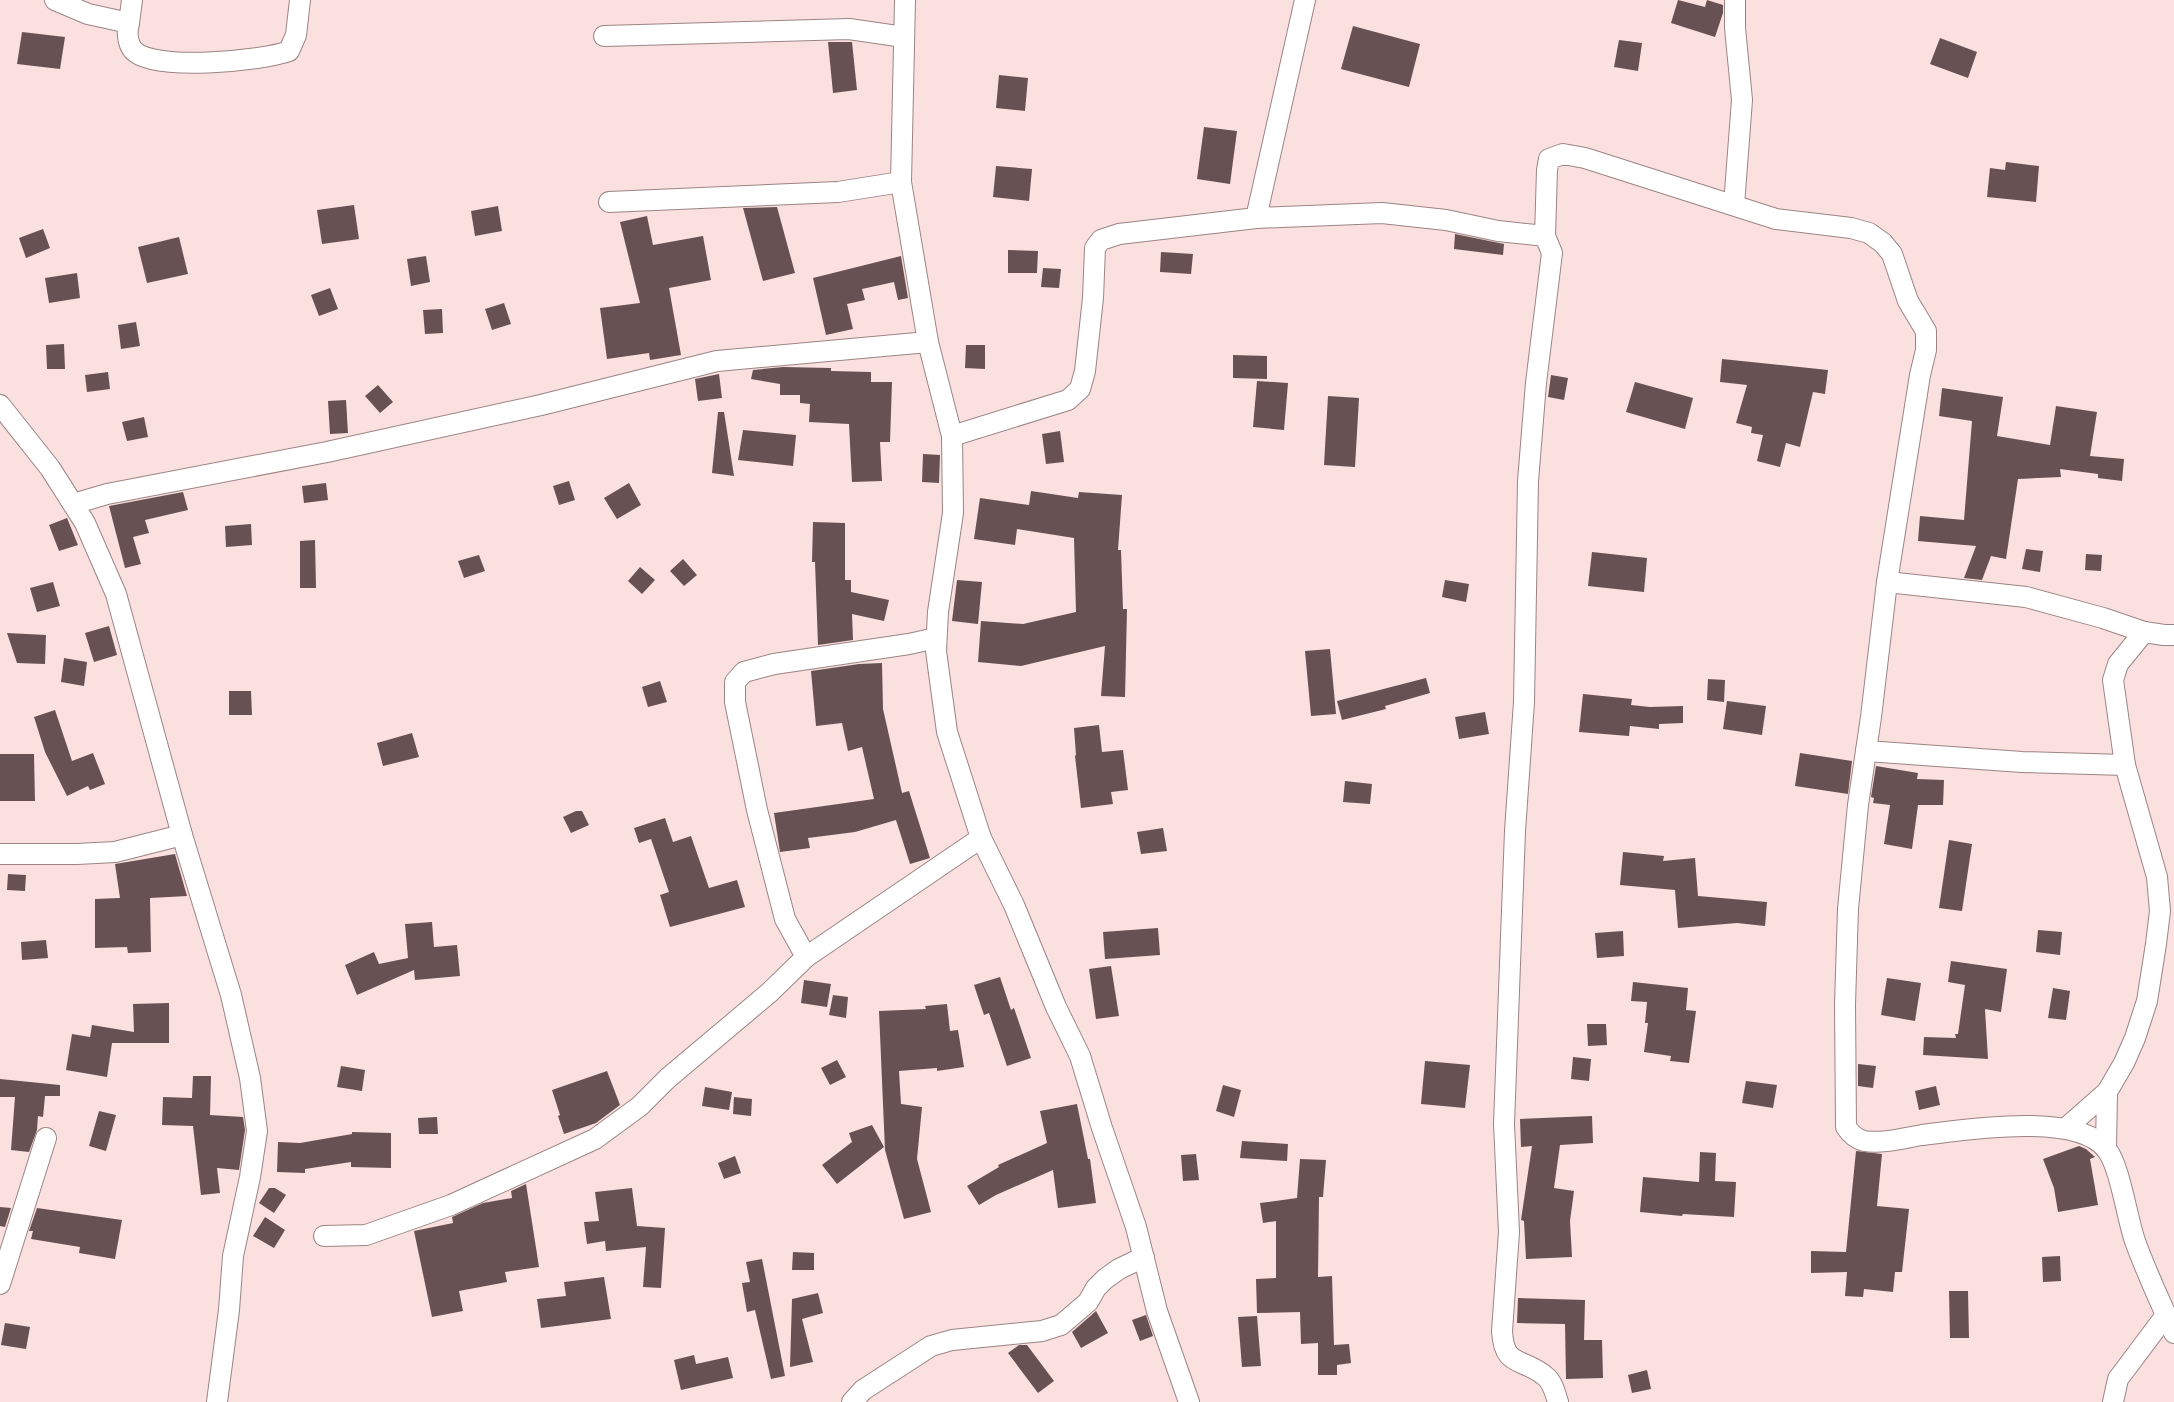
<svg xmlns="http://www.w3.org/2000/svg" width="2174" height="1402" viewBox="0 0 2174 1402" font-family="'Open Sans',sans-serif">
	<rect width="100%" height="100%" fill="#fbe0e0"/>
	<g fill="#675152">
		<path d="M1678,0L1705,7L1707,0L1723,5V13L1715,37L1671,23Z"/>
		<path d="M1353,26L1420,44L1409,87L1341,69Z"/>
		<path d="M22,32L65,37L60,69L17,64Z"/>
		<path d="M1940,38L1977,52L1968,78L1930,64Z"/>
		<path d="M1619,40L1642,43L1638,71L1614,67Z"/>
		<path d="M828,42H852L857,90L833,93Z"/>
		<path d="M999,75L1028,78L1025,111L996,108Z"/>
		<path d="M1204,127L1237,131L1230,184L1197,179Z"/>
		<path d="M2006,162L2039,166L2036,202L1987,197L1990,168L2005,170Z"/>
		<path d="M996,166L1032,169L1029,201L993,197Z"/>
		<path d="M354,205L359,239L322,244L317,210Z"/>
		<path d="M498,206L502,231L475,236L471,211Z"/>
		<path d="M777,207L795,273L763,281L743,208Z"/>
		<path d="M647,216L653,245L703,236L711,280L669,288L681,355L650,360L649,353L607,359L600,308L640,303L620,222Z"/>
		<path d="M43,229L50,248L26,258L19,238Z"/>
		<path d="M1455,234L1504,244L1503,255L1454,249Z"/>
		<path d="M179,237L188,274L147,283L138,247Z"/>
		<path d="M1008,250L1038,251L1037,273H1008Z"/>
		<path d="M1161,252L1193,254L1191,274L1160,272Z"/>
		<path d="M426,256L430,282L411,286L407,259Z"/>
		<path d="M901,256L908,298L898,300L894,282L862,289L865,300L847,304L853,329L826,335L813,278Z"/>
		<path d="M1043,268L1061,269L1059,288L1041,287Z"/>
		<path d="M77,273L80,298L49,303L45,278Z"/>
		<path d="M330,288L338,309L319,316L311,295Z"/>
		<path d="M504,303L511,324L492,330L485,309Z"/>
		<path d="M442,309L443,333L425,334L423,310Z"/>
		<path d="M136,322L140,346L121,349L118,325Z"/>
		<path d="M64,344L65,369H47L46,345Z"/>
		<path d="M966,345H985V369L965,368Z"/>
		<path d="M1233,355L1267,356V379L1233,378Z"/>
		<path d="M1722,359L1828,370L1825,394L1813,392L1800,447L1786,443L1780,467L1757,461L1763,435L1751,433L1752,427L1736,423L1747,385L1720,382Z"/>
		<path d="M783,367L831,368V371L871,372V382H892L890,442H880L882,481L852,482L849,424L809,422L810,404L800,403V395H780V384L751,379L753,370Z"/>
		<path d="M108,372L110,389L87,392L85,375Z"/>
		<path d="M719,374L722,398L698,401L695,379Z"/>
		<path d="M1551,375L1568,378L1564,400L1548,397Z"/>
		<path d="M1257,381L1288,383L1284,430L1253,427Z"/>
		<path d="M1635,382L1693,398L1685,429L1626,412Z"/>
		<path d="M378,385L393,402L380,413L365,396Z"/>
		<path d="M1942,388L2003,397L1997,436L2050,445L2056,406L2097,412L2090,456L2124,459L2122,481L2098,478V474L2060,469L2061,477L2018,479L2006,559L1991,556L1982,580L1964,578L1976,546L1918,541L1920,516L1964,520L1972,421L1939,416Z"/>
		<path d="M1328,396L1359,398L1355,467L1324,465Z"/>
		<path d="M346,400L348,433L330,434L328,401Z"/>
		<path d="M718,412H724L734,476L712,473Z"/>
		<path d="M144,417L148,437L127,441L122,422Z"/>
		<path d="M743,430L796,435L793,466L738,460Z"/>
		<path d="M1060,431L1064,462L1046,464L1042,434Z"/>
		<path d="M923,454L940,455L939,483L922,482Z"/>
		<path d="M569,481L575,500L559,505L553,486Z"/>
		<path d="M326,483L328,500L304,503L302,486Z"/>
		<path d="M629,483L641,505L617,519L604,498Z"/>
		<path d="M1031,491L1078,498L1079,492L1122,495L1118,550H1121L1123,609H1127L1125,697L1101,696L1105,646L1021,666L978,662L981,621L1023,624L1076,612L1074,538L1017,529L1015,545L974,539L980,498L1029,505Z"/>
		<path d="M183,492L188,510L145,520L149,533L133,537L141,564L125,568L109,506Z"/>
		<path d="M67,518L78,545L59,551L49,525Z"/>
		<path d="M813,522L845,523V580H851V592L889,600L884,621L852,614L853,640L818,645L815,562H812Z"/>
		<path d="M251,524L252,545L226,547L225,526Z"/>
		<path d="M315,540L316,588H300V541Z"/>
		<path d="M2026,549L2043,551L2040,572L2022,569Z"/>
		<path d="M1592,552L1647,558L1644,592L1588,586Z"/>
		<path d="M2086,554L2102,555L2101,571L2085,570Z"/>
		<path d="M479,555L485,571L464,578L458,561Z"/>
		<path d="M683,559L697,575L684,586L670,571Z"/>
		<path d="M640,567L655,580L642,594L628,581Z"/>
		<path d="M957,580L982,582L978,624L952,621Z"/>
		<path d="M1445,580L1469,584L1466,602L1442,597Z"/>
		<path d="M53,582L60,606L37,612L30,588Z"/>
		<path d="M109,626L117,655L94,662L85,633Z"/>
		<path d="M7,633L46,635L45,664L17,663Z"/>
		<path d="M1330,649L1336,714L1311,716L1305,651Z"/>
		<path d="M64,658L87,662L84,686L61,682Z"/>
		<path d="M882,663L883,709L902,793L909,791L930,858L910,864L896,820L855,832L808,838L810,848L780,852L774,813L874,799L862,747L848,751L842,723L816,726L811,671L859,664Z"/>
		<path d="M1426,678L1430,693L1385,706L1386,709L1342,720L1337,701Z"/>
		<path d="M1708,679L1725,680L1724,702L1707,700Z"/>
		<path d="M660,681L667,702L648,707L642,687Z"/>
		<path d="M229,691H251L252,715H229Z"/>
		<path d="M1583,694L1632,699L1631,705L1650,707L1683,706V723L1659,724V729L1630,726L1629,736L1579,732Z"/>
		<path d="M1727,701L1766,706L1762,735L1723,729Z"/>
		<path d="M55,710L72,761L93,753L105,784L90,790L88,786L67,796L45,752L34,717Z"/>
		<path d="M1485,712L1489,734L1459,739L1455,717Z"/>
		<path d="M1099,725L1102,752L1123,750L1128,790L1111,792L1113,804L1081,808L1075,756L1076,755L1074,728Z"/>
		<path d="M412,733L419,757L383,766L377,743Z"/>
		<path d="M1800,753L1852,761L1848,794L1795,786Z"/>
		<path d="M0,754H34L35,801H0Z"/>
		<path d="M1876,766L1918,773L1917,779L1944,780L1943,805H1918L1912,849L1884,844L1890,805L1873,803L1874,798L1871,797Z"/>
		<path d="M1345,781L1372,784L1370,804L1343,802Z"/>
		<path d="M576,811H582L589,825L571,833L563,817Z"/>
		<path d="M665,818L673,842L691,836L709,888L737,880L745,907L670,927L660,895L669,892L651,839L639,843L634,828Z"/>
		<path d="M1163,828L1167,851L1141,854L1137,832Z"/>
		<path d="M1949,840L1972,844L1962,911L1939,908Z"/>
		<path d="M1623,852L1664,856L1663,861L1695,858L1698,896L1767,902L1765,926L1737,923L1678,928L1675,890L1620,885Z"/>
		<path d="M175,854L187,896L150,898L151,952L128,953L127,947L95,948V899L120,898L115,864Z"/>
		<path d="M8,874L26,875L25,891L7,890Z"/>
		<path d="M432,922L434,947L457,945L460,976L415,980L414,970L357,995L345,965L374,952L379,964L408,958L405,924Z"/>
		<path d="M1158,928L1160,955L1105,959L1103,932Z"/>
		<path d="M2038,930L2062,932L2060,955L2036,952Z"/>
		<path d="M1623,931L1624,956L1597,958L1595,933Z"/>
		<path d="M46,940L48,958L22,960L21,942Z"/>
		<path d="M1951,961L2007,969L2001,1012L1985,1009L1988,1059L1923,1055L1924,1037L1956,1038L1955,1034H1958L1965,985L1948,982Z"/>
		<path d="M1111,966L1119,1016L1096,1019L1089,969Z"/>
		<path d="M1000,977L1011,1010L1014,1008L1031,1058L1007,1066L989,1013L984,1015L974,985Z"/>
		<path d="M1887,978L1921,983L1915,1021L1881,1015Z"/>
		<path d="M804,980L831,984L827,1007L801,1003Z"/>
		<path d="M1633,982L1688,988L1686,1010L1696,1011L1689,1063L1670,1061L1671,1056L1644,1052L1648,1023H1645L1647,1002L1631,1001Z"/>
		<path d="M2053,988L2070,991L2066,1020L2048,1018Z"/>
		<path d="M833,995L848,997L846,1018L829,1015Z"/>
		<path d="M169,1003V1043H112L107,1077L66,1070L72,1034L90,1037L92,1025L134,1032L133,1004Z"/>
		<path d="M947,1004L950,1031L958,1030L964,1067L937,1071V1068L899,1071L901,1104L922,1107L917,1159L931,1212L904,1219L885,1150L879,1011L926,1009L925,1006Z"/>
		<path d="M1587,1024H1606L1607,1045L1588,1046Z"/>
		<path d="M1573,1057L1591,1059L1589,1081L1571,1079Z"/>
		<path d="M837,1060L846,1077L830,1085L821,1068Z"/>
		<path d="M1425,1061L1470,1065L1465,1108L1421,1104Z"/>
		<path d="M1858,1064L1876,1066L1873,1088L1858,1086Z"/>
		<path d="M341,1066L365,1070L362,1091L337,1087Z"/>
		<path d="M607,1071L620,1105L596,1123L564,1134L558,1116L560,1115L552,1090Z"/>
		<path d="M193,1076H211L210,1115L243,1117L245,1130L239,1170L217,1168L220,1193L201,1195L193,1126L162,1125L163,1097L192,1098Z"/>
		<path d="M0,1079L60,1085V1096H45L43,1117L38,1116L37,1130L29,1152L11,1150L15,1097H0Z"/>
		<path d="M1746,1081L1777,1085L1773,1108L1742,1103Z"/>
		<path d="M1223,1085L1241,1090L1234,1117L1216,1111Z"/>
		<path d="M1936,1086L1940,1105L1919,1110L1915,1091Z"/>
		<path d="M705,1087L732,1092L729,1110L702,1106Z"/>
		<path d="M734,1097L752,1099L751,1116L733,1114Z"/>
		<path d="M1077,1104L1088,1159H1090L1096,1203L1058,1208L1053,1170L996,1195L979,1205L967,1186L999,1167L998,1165L1047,1143L1040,1111Z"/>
		<path d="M99,1111L116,1115L106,1151L89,1146Z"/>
		<path d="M1592,1116L1593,1143L1560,1145L1554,1188L1574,1191L1570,1221L1572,1257L1526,1259L1524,1221L1521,1220L1532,1146L1521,1147L1520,1119Z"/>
		<path d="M437,1117L438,1134H419L418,1118Z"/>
		<path d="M872,1125L884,1147L837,1184L822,1165L852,1142L849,1133Z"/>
		<path d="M352,1132L391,1133V1168L351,1167V1162L305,1169V1173L277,1172L278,1142L300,1143L352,1134Z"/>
		<path d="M1242,1141L1288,1144L1287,1161L1240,1158Z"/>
		<path d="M2079,1146L2086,1149L2095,1157L2090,1159L2098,1205L2058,1212L2054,1188L2043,1159Z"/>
		<path d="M1856,1151L1882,1154L1877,1206L1909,1209L1902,1272H1895L1893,1292L1864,1289L1863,1297L1845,1296L1847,1272L1811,1273V1251L1846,1252Z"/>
		<path d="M1700,1152L1716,1153L1715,1181L1736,1182L1734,1217L1683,1214L1682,1216L1640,1212L1643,1177L1699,1182Z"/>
		<path d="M1196,1154L1199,1180L1183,1181L1181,1155Z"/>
		<path d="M735,1156L741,1173L724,1179L718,1163Z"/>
		<path d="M1300,1159L1326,1160L1323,1197H1319L1318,1277L1332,1276L1334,1345L1349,1344L1351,1363L1337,1365V1375H1318V1343L1301,1344L1300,1312L1257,1313L1256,1279L1276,1278V1221L1263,1223L1260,1203L1297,1198Z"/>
		<path d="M526,1184L539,1267L505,1272L507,1282L459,1291L463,1311L432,1317L414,1231L453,1223L452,1217L483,1203L512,1198L511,1191Z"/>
		<path d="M269,1188H275L286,1195L274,1213L259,1203Z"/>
		<path d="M632,1188L637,1226L665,1228L661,1288L643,1287L646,1247L606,1251L605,1241L587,1244L584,1222L599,1221L595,1192Z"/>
		<path d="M0,1207L11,1208L5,1227L0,1226Z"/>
		<path d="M37,1208L122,1220L115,1259L79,1253L80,1247L31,1239L33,1231H29Z"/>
		<path d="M265,1217L285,1230L274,1248L253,1236Z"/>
		<path d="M793,1252L814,1253V1270H792Z"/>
		<path d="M2060,1256L2061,1281L2043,1282L2042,1257Z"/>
		<path d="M762,1259L785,1376L771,1379L755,1310L747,1312L742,1283L750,1282L746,1262Z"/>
		<path d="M604,1277L611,1319L541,1328L537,1299L566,1296L564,1282Z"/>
		<path d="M1949,1291H1968L1969,1338H1950Z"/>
		<path d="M818,1293L823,1313L802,1319L813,1362L790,1367L792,1299Z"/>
		<path d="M1518,1298L1585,1300L1584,1340H1602L1603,1378L1566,1379L1565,1324L1517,1323Z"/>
		<path d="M1096,1311L1108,1333L1081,1348L1072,1332Z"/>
		<path d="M1146,1315L1153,1336L1140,1341L1132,1320Z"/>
		<path d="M1257,1316L1261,1366L1242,1367L1238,1317Z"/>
		<path d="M5,1323L30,1327L26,1349L1,1345Z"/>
		<path d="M1019,1345H1027L1054,1381L1038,1393L1008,1353Z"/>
		<path d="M694,1355L696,1364L728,1357L733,1378L681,1390L674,1360Z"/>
		<path d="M1647,1370L1651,1389L1632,1393L1628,1375Z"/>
	</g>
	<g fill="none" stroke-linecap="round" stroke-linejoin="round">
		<defs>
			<g id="minor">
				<path d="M55,0L88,14L129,23C127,31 127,42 133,50C152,72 263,61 289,51L296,35L300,0"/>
				<path d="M905,0L901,182L928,342L952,436L953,513L938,612L936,651L947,732L981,838L1014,905L1056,1007L1080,1056L1102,1128L1136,1227L1157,1311L1189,1402"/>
				<path d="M129,23L132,0"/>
				<path d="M604,36L849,29L904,37"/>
				<path d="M609,202L838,192L901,182"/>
				<path d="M1734,205L1742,100L1735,28V0"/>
				<path d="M1256,218L1305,0"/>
				<path d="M1545,236L1552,253L1536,383L1528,481L1524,702L1515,831L1504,1124L1509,1232L1502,1331C1504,1368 1522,1357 1545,1376C1553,1382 1555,1393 1558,1402"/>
				<path d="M0,405L50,468L85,523L116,594L182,835L231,995L250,1078L257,1131L250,1177L233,1256L229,1310L217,1402"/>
				<path d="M952,436L1068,400L1080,389L1085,371L1093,298L1095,248L1101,240L1119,234L1256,218L1382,213L1446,220L1498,231L1545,236L1547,170L1549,159L1563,154L1585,158L1776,219L1851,228L1869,233L1883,243L1892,254L1908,301L1926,331V350L1920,375L1887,582L1871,717L1858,805L1848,909L1845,1004L1846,1127C1850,1133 1856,1139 1864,1141C1882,1144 1904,1138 1922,1135C1965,1130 2078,1111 2107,1150C2120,1167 2127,1218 2135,1241C2146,1272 2161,1303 2174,1333"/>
				<path d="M73,504L107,494L327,452L541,405L717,361L928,342"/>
				<path d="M1887,582L2026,597L2103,618L2144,632"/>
				<path d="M1866,751L2022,762L2125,765"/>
				<path d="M0,854H77L115,852L182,835"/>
				<path d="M806,957L785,919L757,810L735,702V682L744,672L774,664L909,644L936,638"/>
				<path d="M2066,1128L2107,1092L2124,1063L2135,1038L2147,1001L2156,944L2160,911L2157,877L2125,765L2113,680L2118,664L2144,632L2164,635H2174"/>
				<path d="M2106,1148L2107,1092"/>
				<path d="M324,1236L366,1235L451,1205L595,1139L640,1106L668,1078L769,993L806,957L981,838"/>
				<path d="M0,1284L46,1138"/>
				<path d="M852,1402L863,1390L931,1346L952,1340L1042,1331L1061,1325L1088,1302L1096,1288L1105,1279L1119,1269L1144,1257"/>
				<path d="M2113,1402L2118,1379L2166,1315"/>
			</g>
		</defs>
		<use href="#minor" stroke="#9c8484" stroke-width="22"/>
		<use href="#minor" stroke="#fff" stroke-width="20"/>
	</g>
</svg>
